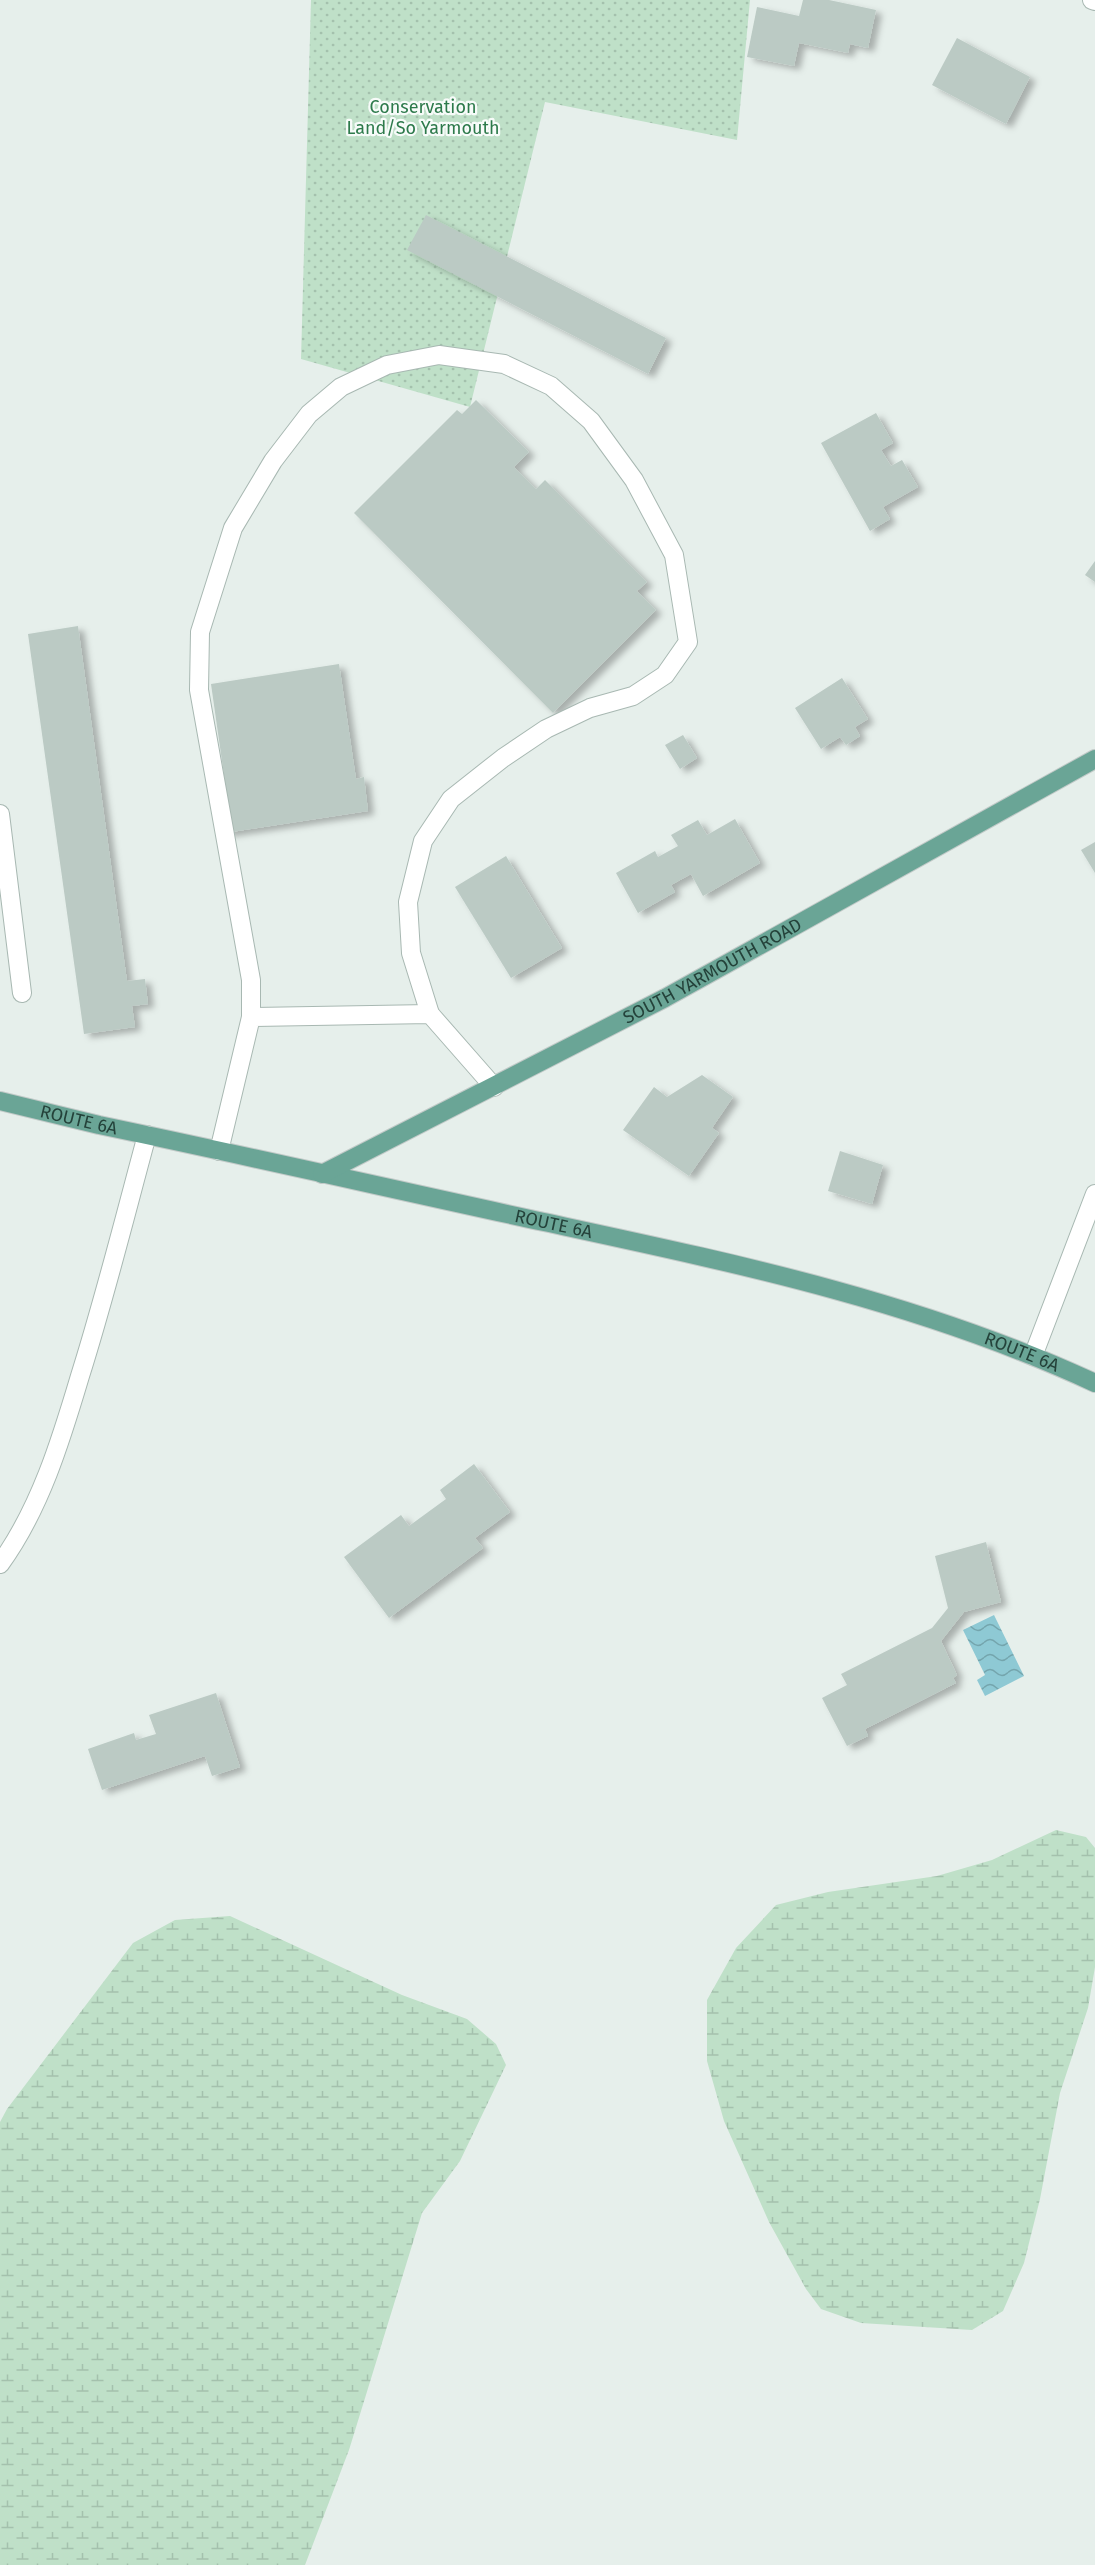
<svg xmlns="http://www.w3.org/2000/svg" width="1095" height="2565" viewBox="0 0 1095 2565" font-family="'Fira Sans',sans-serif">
	<defs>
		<pattern id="wetland-marsh" width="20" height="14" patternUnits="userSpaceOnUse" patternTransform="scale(1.5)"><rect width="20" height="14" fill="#bfe0c8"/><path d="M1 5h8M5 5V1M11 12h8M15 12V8" fill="none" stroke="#a4c1ad"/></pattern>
		<pattern id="park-dots" width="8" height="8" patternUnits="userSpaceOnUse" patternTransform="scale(1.5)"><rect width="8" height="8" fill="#bfe0c8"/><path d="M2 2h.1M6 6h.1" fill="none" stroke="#a4c1ad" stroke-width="1.8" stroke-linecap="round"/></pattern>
		<pattern id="water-waves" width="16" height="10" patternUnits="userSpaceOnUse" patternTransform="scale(1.5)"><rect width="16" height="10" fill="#8ec9d4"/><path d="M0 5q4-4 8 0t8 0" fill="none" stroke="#74a5ad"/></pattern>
		<filter id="shadow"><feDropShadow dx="6" dy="4" stdDeviation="3" flood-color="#0004"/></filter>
	</defs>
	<rect width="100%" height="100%" fill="#e6efeb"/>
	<g fill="url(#wetland-marsh)">
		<path d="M1056,1830L1086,1837L1095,1848V1967L1088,2008L1060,2093L1040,2199L1024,2263L1003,2311L972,2330L861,2323L821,2309L806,2289L769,2222L724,2121L707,2061V2000L736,1948L776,1905L828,1892L937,1876L992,1860Z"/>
		<path d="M230,1916L402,1995L467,2019L496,2044L506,2065L460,2161L422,2213L349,2450L305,2565H0V2122L7,2109L133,1943L175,1920Z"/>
	</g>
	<path fill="url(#park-dots)" d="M311,0H750L737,140L545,102L470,407L301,359Z"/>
	<path fill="url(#water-waves)" d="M994,1615L1024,1676L985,1696L977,1680L985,1675L963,1630Z"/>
	<g fill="#bbcac4" filter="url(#shadow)">
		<path d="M803,0H829L876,10L868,48L850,44L848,53L799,43L794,66L747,57L757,7L799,16Z"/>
		<path d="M957,38L1030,77L1006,124L932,85Z"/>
		<path d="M426,215L666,338L648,374L407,250Z"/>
		<path d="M476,400L529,452L514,467L536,489L545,480L647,582L637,591L656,610L553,713L354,513L457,410L462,414Z"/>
		<path d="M876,413L893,443L881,450L891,466L902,460L918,487L883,507L890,519L870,531L821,443Z"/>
		<path d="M1095,561V582L1085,575Z"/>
		<path d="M78,626L127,981L145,979L148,1004L132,1006L135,1027L84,1034L28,634Z"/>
		<path d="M339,664L356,779L364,777L368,811L225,833L220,797L227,796L211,684Z"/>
		<path d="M842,678L868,719L855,727L860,736L846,745L840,737L821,749L795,708Z"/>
		<path d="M683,735L697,758L680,769L665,745Z"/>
		<path d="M735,819L760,863L703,896L691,874L671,885L675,892L638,913L616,873L655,851L658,857L678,846L671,835L698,820L707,835Z"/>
		<path d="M1095,842V873L1081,850Z"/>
		<path d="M506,856L562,948L511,978L455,887Z"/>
		<path d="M702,1075L733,1097L712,1128L719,1133L689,1176L623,1130L654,1087L667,1097Z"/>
		<path d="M840,1151L883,1165L872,1204L828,1191Z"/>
		<path d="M474,1464L510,1512L475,1538L483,1548L389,1618L344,1557L401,1515L409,1526L446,1499L440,1490Z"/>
		<path d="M986,1542L1001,1602L964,1612L941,1641L957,1675L953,1678L956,1683L865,1729L868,1736L847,1746L822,1698L847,1685L841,1674L932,1628L948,1608L935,1556Z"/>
		<path d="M216,1693L240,1767L212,1776L205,1756L102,1790L88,1749L134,1733L136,1740L156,1734L149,1715Z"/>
	</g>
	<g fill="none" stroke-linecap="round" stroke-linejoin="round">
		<defs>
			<g id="minor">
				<path d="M1092,0L1095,1"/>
				<path d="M0,814L22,993"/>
				<path d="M251,1017V980L199,690L200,632L233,528L273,461L309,414L341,387L387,365L439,355L504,364L551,386L591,421L634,480L674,555L688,642L665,675L633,696L590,708L546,729L503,758L451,799L423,841L408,902L411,953L430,1014"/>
				<path d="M219,1151L251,1017L430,1014L494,1087"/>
				<path d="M1033,1356L1095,1194"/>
				<path d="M0,1564C40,1509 61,1440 80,1376C105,1297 125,1216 147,1135"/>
			</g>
			<g id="major">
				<path id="s1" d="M0,1101L99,1125C248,1156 396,1190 544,1222C734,1263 918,1301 1095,1383"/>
				<path id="s2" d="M322,1174L665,998L1095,759"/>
			</g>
		</defs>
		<use href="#minor" stroke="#a8b8b2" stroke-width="20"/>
		<use href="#major" stroke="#c2cac8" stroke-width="20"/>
		<use href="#minor" stroke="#fff" stroke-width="18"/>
		<use href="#major" stroke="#6aa596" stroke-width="18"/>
	</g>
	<g text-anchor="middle" stroke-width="4.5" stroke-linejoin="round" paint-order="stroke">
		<g font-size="18" fill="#2d7a4b" stroke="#f7fbf9">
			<text x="423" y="113">Conservation<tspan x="423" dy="21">Land/So Yarmouth</tspan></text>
		</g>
		<g font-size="18" fill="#24423a" stroke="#f7fbf9">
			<text dy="6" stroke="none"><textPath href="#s2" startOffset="440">SOUTH YARMOUTH ROAD</textPath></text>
			<text dy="6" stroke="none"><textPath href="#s1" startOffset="81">ROUTE 6A</textPath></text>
			<text dy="6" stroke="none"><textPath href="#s1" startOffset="567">ROUTE 6A</textPath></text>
			<text dy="6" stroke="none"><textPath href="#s1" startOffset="1053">ROUTE 6A</textPath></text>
		</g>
	</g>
</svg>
